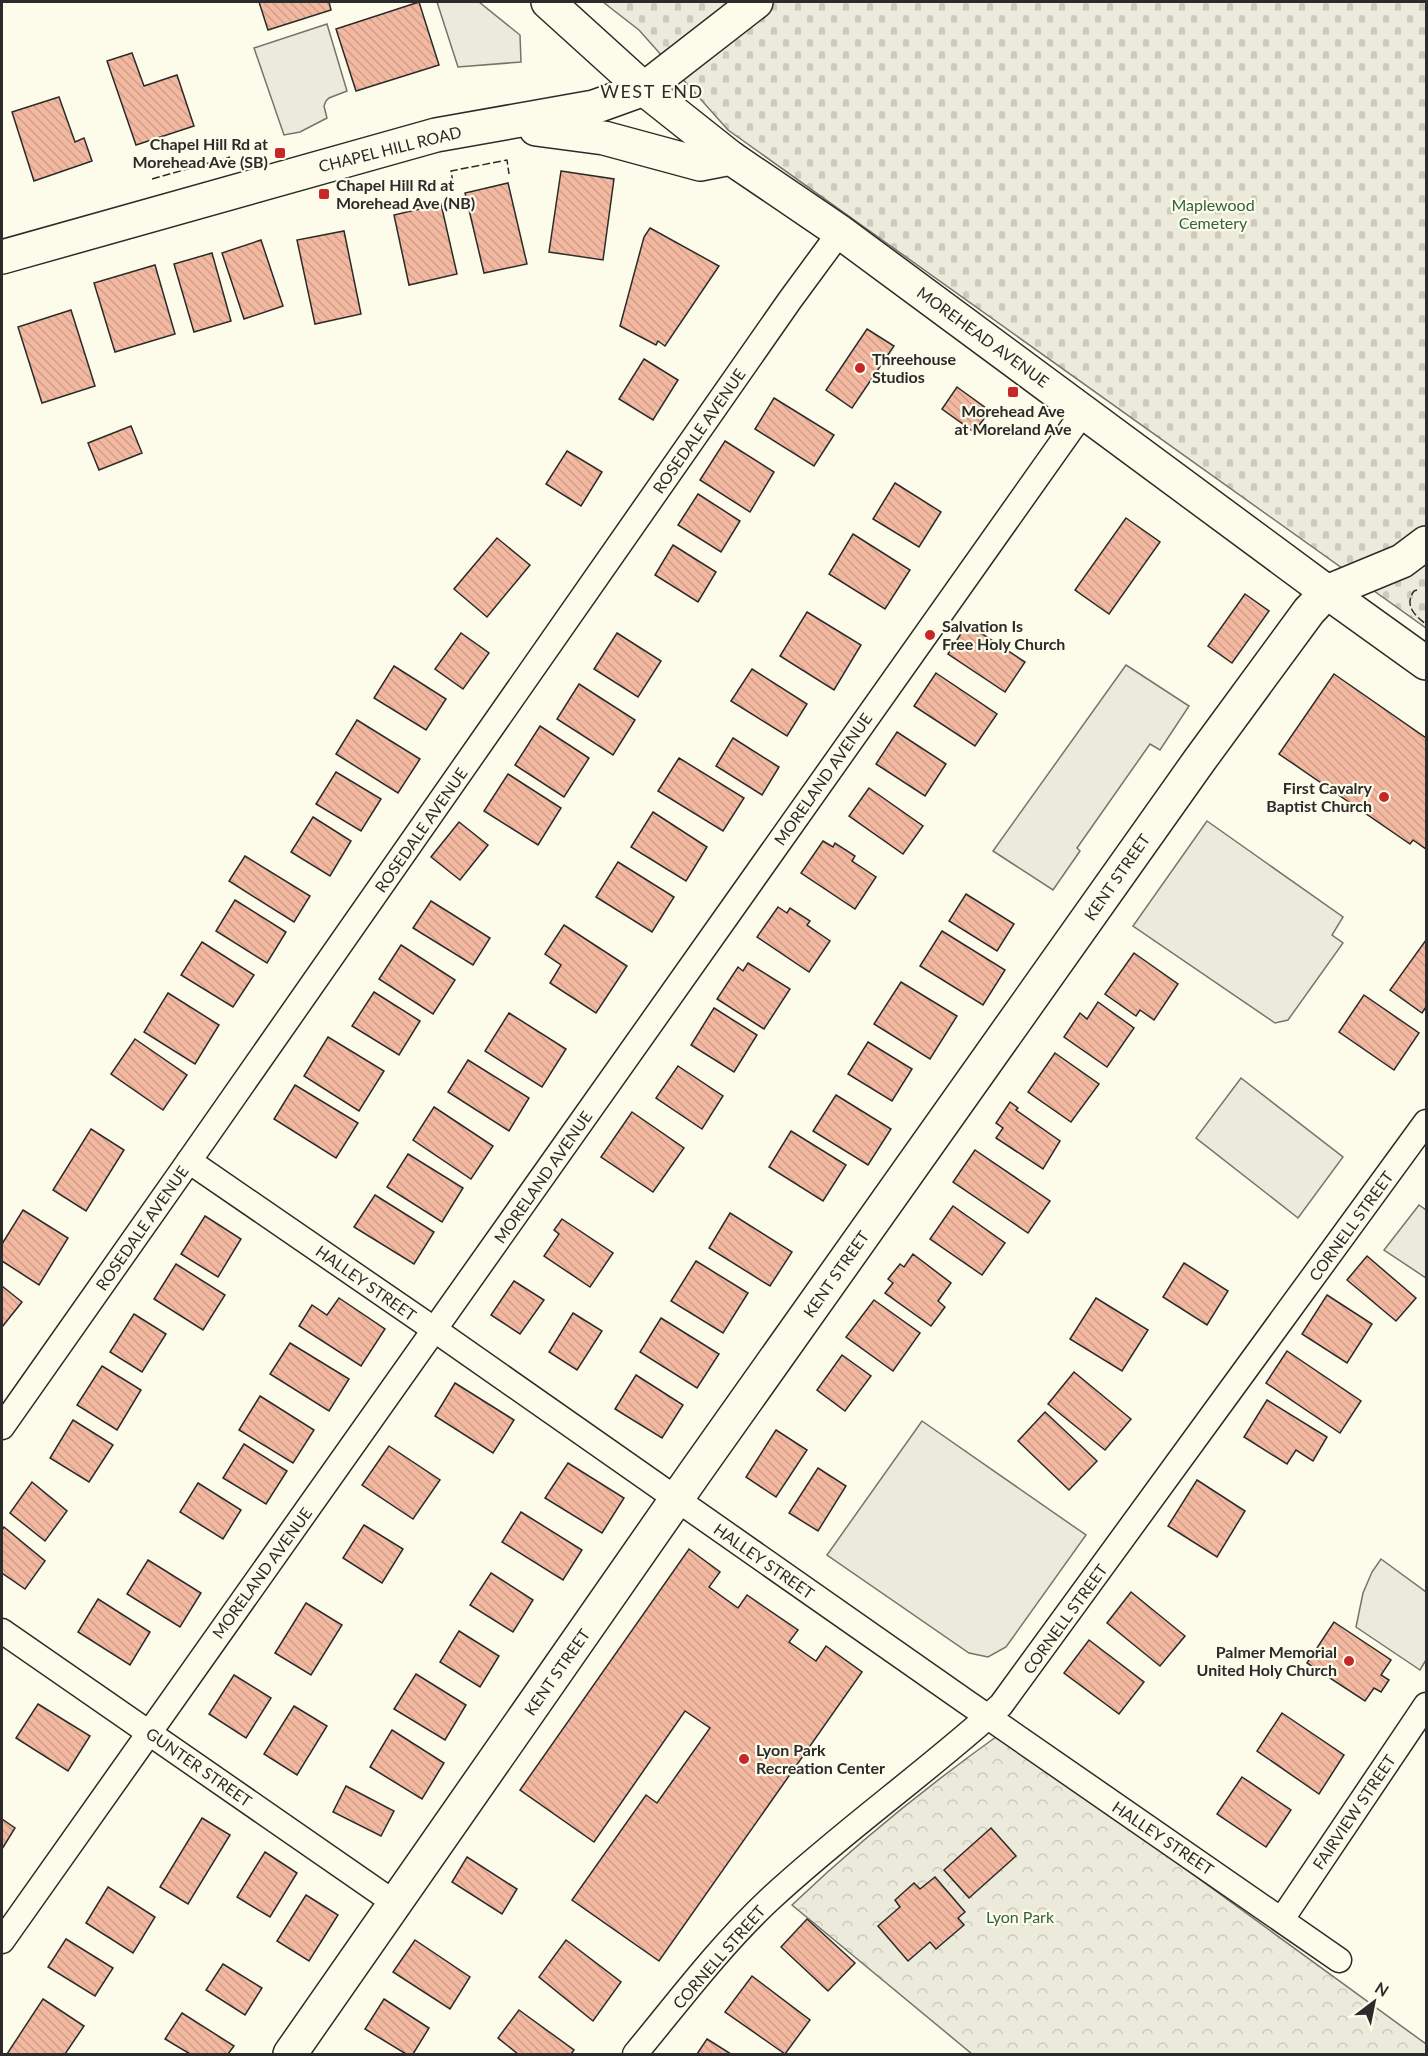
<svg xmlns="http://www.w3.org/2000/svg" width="1428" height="2056" viewBox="0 0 1428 2056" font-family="Lato,sans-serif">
	<defs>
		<pattern id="forest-crowns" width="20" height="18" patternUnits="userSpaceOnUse" patternTransform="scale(1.5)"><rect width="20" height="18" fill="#ecebdb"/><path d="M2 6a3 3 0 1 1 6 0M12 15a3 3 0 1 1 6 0" fill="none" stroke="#cbcabc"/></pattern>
		<pattern id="cemetery-stones" width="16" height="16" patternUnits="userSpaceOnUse" patternTransform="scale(1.5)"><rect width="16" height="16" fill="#ecebdb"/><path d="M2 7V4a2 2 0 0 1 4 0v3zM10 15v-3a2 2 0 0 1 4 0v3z" fill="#cbcabc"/></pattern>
		<pattern id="building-back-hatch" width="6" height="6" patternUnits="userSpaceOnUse" patternTransform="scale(1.5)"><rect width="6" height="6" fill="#f2b8a0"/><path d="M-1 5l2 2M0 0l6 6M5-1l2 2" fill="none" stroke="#d09e8a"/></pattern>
	</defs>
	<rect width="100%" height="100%" fill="#fdfbea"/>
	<path fill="url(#forest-crowns)" stroke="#74746e" stroke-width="1.5" d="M1000,1734L1426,2044V2054H972L792,1905C857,1843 926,1787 1000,1734Z"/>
	<path fill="url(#cemetery-stones)" stroke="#74746e" stroke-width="1.5" d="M603,2H1426V628L728,130L639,30Z"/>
	<g fill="#eceadb" stroke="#74746e" stroke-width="1.5">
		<path d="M437,2H479L520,35L521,62L458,67Z"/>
		<path d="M327,24L347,91L329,98L326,101L324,106L327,118L300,132L284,135L254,48Z"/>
		<path d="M1126,665L1189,706L1160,750L1150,744L1077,848L1080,851L1053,890L993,851Z"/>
		<path d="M1207,821L1343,917L1332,935L1343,943L1288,1020L1275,1023L1133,926Z"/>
		<path d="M1241,1078L1343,1157L1298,1218L1196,1138Z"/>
		<path d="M1419,1205L1426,1210V1278L1384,1250Z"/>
		<path d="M922,1421L1086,1535L1006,1647L988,1657L969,1653L827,1555Z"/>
		<path d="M1381,1559L1426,1592V1660L1420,1670L1356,1627L1363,1593L1372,1572Z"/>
	</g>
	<g fill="url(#building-back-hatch)" stroke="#2b2b2b" stroke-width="1.5">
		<path d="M259,2H329L331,10L268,30Z"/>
		<path d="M419,2L439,65L356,91L336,29Z"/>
		<path d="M132,53L144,86L177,75L194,126L136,145L107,61Z"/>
		<path d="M59,97L75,142L84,138L92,161L34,181L12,112Z"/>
		<path d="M561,171L614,179L603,260L549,252Z"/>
		<path d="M508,183L527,264L484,273L465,193Z"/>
		<path d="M441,204L457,274L409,285L394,215Z"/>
		<path d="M650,228L719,266L665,346L658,341L656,345L620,326L644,237Z"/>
		<path d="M344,231L361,314L315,324L297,240Z"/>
		<path d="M261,240L283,306L244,319L222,253Z"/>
		<path d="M212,253L231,321L194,332L174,264Z"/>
		<path d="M155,265L175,334L115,352L94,283Z"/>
		<path d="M71,310L95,386L42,403L18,327Z"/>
		<path d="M867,329L894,346L852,408L826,390Z"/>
		<path d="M644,359L678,380L653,420L619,399Z"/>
		<path d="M957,387L990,411L974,432L942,409Z"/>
		<path d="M774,398L834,435L814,466L755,429Z"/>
		<path d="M131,426L142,453L99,470L88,443Z"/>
		<path d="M725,441L774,472L750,512L700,480Z"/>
		<path d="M567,451L602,472L581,506L546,484Z"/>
		<path d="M895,483L941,512L919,547L873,519Z"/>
		<path d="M698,494L740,521L721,552L678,525Z"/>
		<path d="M1126,518L1160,542L1109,614L1075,590Z"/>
		<path d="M853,534L910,570L885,609L829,574Z"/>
		<path d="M497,538L530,565L487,617L454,589Z"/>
		<path d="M673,545L716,572L698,602L655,575Z"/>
		<path d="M1245,594L1269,611L1232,663L1208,646Z"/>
		<path d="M807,612L861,645L834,690L780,656Z"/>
		<path d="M967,624L1025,662L1005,692L948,654Z"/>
		<path d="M461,633L489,653L463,689L435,669Z"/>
		<path d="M617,633L661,661L638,697L594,669Z"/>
		<path d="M394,666L446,699L426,730L374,698Z"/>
		<path d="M752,669L807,704L787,736L731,701Z"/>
		<path d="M936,673L997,714L975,746L914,706Z"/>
		<path d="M1334,674L1426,738V849L1413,840L1410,844L1279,754Z"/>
		<path d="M579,684L635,720L613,755L557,719Z"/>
		<path d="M357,720L420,759L398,793L336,754Z"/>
		<path d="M540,726L589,758L564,797L515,765Z"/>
		<path d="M897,732L946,764L925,796L876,764Z"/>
		<path d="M733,738L779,767L762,795L716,766Z"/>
		<path d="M679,758L744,798L723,831L658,791Z"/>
		<path d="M336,772L381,799L361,831L316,804Z"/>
		<path d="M508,774L561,808L538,845L484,811Z"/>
		<path d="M869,788L923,826L903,854L849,816Z"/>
		<path d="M653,812L707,847L686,881L631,847Z"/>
		<path d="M313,817L351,841L330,876L291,852Z"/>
		<path d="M459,822L488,845L460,880L431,857Z"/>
		<path d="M823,841L833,847L835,843L855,856L852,861L876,877L855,909L801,873Z"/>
		<path d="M245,856L310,896L294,922L229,881Z"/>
		<path d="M618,862L674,897L652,932L596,897Z"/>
		<path d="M966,894L1014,924L997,951L949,921Z"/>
		<path d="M235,900L286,932L267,963L216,931Z"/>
		<path d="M431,901L490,938L473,965L413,928Z"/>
		<path d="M778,907L787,913L790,908L810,921L807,925L830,941L809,972L757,937Z"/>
		<path d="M564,925L627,966L596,1013L550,983L561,965L545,954Z"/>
		<path d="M942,931L1005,970L983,1005L920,966Z"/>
		<path d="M1426,940V1007L1422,1013L1390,990Z"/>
		<path d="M202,942L254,975L233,1007L181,975Z"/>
		<path d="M401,945L455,980L433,1014L379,979Z"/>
		<path d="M1134,953L1178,984L1154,1020L1140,1010L1136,1016L1105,994Z"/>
		<path d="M748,963L790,989L764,1029L717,999L738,967L743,971Z"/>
		<path d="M901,982L957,1016L930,1059L874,1024Z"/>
		<path d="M374,992L420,1021L399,1055L352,1026Z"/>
		<path d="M168,993L219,1025L195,1064L144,1032Z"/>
		<path d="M1364,995L1419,1033L1394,1070L1339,1032Z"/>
		<path d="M1098,1002L1134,1028L1107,1067L1064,1037L1080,1013L1087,1019Z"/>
		<path d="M714,1008L757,1035L734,1072L691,1045Z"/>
		<path d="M509,1013L566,1049L542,1087L485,1051Z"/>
		<path d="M328,1037L384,1071L359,1111L304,1076Z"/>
		<path d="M135,1039L187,1075L163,1110L111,1074Z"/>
		<path d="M868,1042L912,1069L892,1101L848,1074Z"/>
		<path d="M1055,1053L1099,1084L1071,1122L1028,1092Z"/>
		<path d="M468,1060L529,1098L509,1131L448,1092Z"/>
		<path d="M678,1066L723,1096L702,1129L656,1098Z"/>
		<path d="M295,1085L358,1123L336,1158L274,1119Z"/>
		<path d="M836,1095L891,1129L868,1165L813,1131Z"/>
		<path d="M1010,1102L1018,1108L1016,1110L1060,1141L1043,1169L996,1138L1003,1128L996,1123Z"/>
		<path d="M434,1107L493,1146L471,1179L413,1140Z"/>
		<path d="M632,1112L684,1148L653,1192L601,1157Z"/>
		<path d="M91,1129L124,1150L86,1211L53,1190Z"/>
		<path d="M791,1131L846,1165L823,1201L769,1167Z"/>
		<path d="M975,1150L1050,1201L1028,1233L953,1182Z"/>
		<path d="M408,1154L463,1188L442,1222L387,1187Z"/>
		<path d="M375,1195L434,1232L414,1264L354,1227Z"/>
		<path d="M953,1206L1005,1243L982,1275L930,1239Z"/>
		<path d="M23,1210L68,1238L39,1285L2,1261V1244Z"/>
		<path d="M730,1213L792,1252L770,1286L709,1248Z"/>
		<path d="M205,1216L241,1239L218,1277L181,1254Z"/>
		<path d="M562,1219L613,1253L590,1287L544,1256L559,1234L554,1230Z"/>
		<path d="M913,1254L951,1283L938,1301L945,1307L931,1326L885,1293L893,1283L888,1279L900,1264L904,1267Z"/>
		<path d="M1367,1256L1416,1298L1396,1321L1347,1280Z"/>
		<path d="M696,1261L748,1293L723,1333L671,1301Z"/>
		<path d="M1184,1263L1228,1291L1207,1325L1163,1297Z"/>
		<path d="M176,1264L225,1295L203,1330L154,1299Z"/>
		<path d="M514,1281L544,1300L520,1334L491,1315Z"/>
		<path d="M2,1286L22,1302L2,1327Z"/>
		<path d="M1327,1295L1372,1324L1347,1363L1302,1334Z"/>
		<path d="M339,1298L385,1329L361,1366L299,1326L312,1305L327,1315Z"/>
		<path d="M1096,1298L1148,1330L1122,1371L1070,1339Z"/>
		<path d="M874,1300L920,1333L893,1371L846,1337Z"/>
		<path d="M573,1313L602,1331L577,1370L549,1352Z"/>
		<path d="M134,1314L166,1334L142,1372L110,1352Z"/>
		<path d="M661,1318L719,1354L697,1388L640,1352Z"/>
		<path d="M290,1343L349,1379L329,1411L270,1374Z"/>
		<path d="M1287,1351L1361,1401L1340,1433L1266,1383Z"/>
		<path d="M842,1355L871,1376L845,1411L817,1390Z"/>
		<path d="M102,1366L141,1390L117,1430L77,1405Z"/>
		<path d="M1074,1372L1131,1419L1105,1450L1048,1404Z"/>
		<path d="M636,1375L683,1405L662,1438L615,1409Z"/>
		<path d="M455,1383L514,1420L493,1453L435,1416Z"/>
		<path d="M260,1396L314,1430L293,1463L239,1430Z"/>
		<path d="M1267,1400L1327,1437L1313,1461L1296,1450L1287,1464L1244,1437Z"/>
		<path d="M1045,1412L1097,1461L1069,1490L1018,1441Z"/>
		<path d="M73,1420L113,1445L89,1482L50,1458Z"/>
		<path d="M776,1430L807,1450L776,1497L746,1477Z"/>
		<path d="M244,1444L287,1471L266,1504L223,1478Z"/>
		<path d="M389,1446L440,1480L413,1519L362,1485Z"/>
		<path d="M568,1463L624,1498L602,1533L545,1498Z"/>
		<path d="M818,1468L846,1486L818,1531L789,1513Z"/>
		<path d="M1197,1480L1245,1511L1217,1557L1168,1526Z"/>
		<path d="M32,1482L67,1511L45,1541L10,1513Z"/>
		<path d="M198,1483L241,1510L223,1539L180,1512Z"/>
		<path d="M521,1512L582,1550L563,1580L502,1542Z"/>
		<path d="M364,1525L403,1549L382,1583L343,1558Z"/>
		<path d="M4,1527L45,1561L25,1589L2,1573V1530Z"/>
		<path d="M689,1549L720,1572L709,1587L738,1608L747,1595L798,1630L789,1642L816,1661L826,1646L862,1672L659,1961L572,1900L646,1795L657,1803L710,1728L685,1711L594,1842L520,1790Z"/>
		<path d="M148,1560L201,1593L180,1627L127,1594Z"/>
		<path d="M491,1573L533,1600L513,1632L470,1605Z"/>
		<path d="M1131,1592L1185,1636L1160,1666L1107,1623Z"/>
		<path d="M98,1599L150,1632L130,1665L78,1632Z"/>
		<path d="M306,1603L342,1625L311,1675L275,1653Z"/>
		<path d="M1334,1622L1391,1660L1381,1675L1389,1680L1381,1692L1374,1688L1365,1701L1307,1663Z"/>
		<path d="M459,1631L499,1656L480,1687L440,1662Z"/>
		<path d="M1089,1640L1144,1682L1119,1714L1064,1673Z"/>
		<path d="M416,1674L466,1705L445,1740L394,1709Z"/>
		<path d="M234,1675L271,1698L246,1738L209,1714Z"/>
		<path d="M38,1704L90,1736L68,1771L16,1738Z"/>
		<path d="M294,1706L327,1726L297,1775L264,1754Z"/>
		<path d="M1282,1713L1344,1755L1319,1794L1257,1751Z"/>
		<path d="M392,1730L444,1763L422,1799L370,1767Z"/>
		<path d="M1242,1777L1291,1810L1266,1847L1217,1814Z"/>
		<path d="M346,1786L394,1811L381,1836L333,1812Z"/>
		<path d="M202,1818L230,1835L188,1904L160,1887Z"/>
		<path d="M2,1819L15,1828L2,1849Z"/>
		<path d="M991,1828L1016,1856L969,1898L944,1870Z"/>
		<path d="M265,1852L297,1873L270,1917L237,1897Z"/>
		<path d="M467,1857L517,1889L502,1914L452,1882Z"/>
		<path d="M935,1877L965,1912L958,1918L964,1925L936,1949L930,1942L908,1961L878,1926L900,1907L895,1900L914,1883L920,1889Z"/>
		<path d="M108,1887L155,1917L133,1953L86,1923Z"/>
		<path d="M306,1895L338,1915L309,1961L277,1941Z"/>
		<path d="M807,1919L855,1963L828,1991L781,1947Z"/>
		<path d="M66,1939L113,1968L95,1996L48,1967Z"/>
		<path d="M415,1940L470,1977L450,2009L393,1972Z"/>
		<path d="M566,1940L621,1982L593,2021L539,1977Z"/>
		<path d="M223,1964L262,1988L245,2015L206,1990Z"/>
		<path d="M752,1976L810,2020L785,2054L725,2012Z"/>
		<path d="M43,1999L84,2026L65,2054H7Z"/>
		<path d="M384,1999L429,2028L413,2054H406L365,2029Z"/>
		<path d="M519,2010L574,2050L571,2054H518L498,2038Z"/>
		<path d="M182,2013L234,2046L228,2054H190L165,2039Z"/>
		<path d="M707,2039L731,2054H697Z"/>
	</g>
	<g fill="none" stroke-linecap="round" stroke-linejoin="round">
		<defs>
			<g id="street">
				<path d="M189,1161L435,1330L965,1701L1339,1960"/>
				<path d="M2,1427L189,1161L790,300L840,232"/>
				<path d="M2,1631L396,1904"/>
				<path d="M1282,1919L1426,1705"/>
				<path d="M2,1941L1084,411"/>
				<path d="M635,2054C678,2002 719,1947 769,1900C843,1831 926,1773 1001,1705L1426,1122"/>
			</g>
			<g id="secondary">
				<path d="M548,2L644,89L731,158L840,232L1327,592L1426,663"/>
				<path d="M536,129L604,138L700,164L731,158"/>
				<path d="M2,257L436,135L594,107L644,89L756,2"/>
				<path d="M290,2054L694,1474L1199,761L1309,611L1327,592L1402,561L1426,543"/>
			</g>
		</defs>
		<use href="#street" stroke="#2b2b2b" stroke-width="27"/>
		<use href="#secondary" stroke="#2b2b2b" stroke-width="36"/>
		<use href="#street" stroke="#fdfbea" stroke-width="24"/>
		<use href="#secondary" stroke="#fdfbea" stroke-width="33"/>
		<g stroke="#2b2b2b" stroke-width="1.5" stroke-dasharray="8 3" stroke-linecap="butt">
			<path d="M152,179L230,157"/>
			<path d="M453,183L451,171L507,160L509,174"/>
			<path d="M1417,590L1414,591C1404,605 1414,615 1426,624"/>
		</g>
	</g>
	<g fill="#c62828" stroke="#fdfbea" stroke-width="2">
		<rect x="274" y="147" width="12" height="12" rx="3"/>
		<rect x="318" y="188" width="12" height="12" rx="3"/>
		<circle cx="860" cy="368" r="6"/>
		<rect x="1007" y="386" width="12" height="12" rx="3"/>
		<circle cx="930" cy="635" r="6"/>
		<circle cx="1384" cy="797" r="6"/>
		<circle cx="1349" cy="1661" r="6"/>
		<circle cx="744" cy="1759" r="6"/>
	</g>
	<g text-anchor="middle" stroke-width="4.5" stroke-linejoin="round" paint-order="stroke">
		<g font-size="16" font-weight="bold" fill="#2b2b2b" stroke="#fdfbea" text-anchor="start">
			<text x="268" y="150" text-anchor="end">Chapel Hill Rd at<tspan x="268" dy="18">Morehead Ave (SB)</tspan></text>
			<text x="336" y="191">Chapel Hill Rd at<tspan x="336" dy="18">Morehead Ave (NB)</tspan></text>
			<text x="872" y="365">Threehouse<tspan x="872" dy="18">Studios</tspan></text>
			<text x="1013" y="417" text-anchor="middle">Morehead Ave<tspan x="1013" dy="18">at Moreland Ave</tspan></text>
			<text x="942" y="632">Salvation Is<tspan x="942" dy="18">Free Holy Church</tspan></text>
			<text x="1372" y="794" text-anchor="end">First Cavalry<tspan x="1372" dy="18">Baptist Church</tspan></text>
			<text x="1337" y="1658" text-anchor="end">Palmer Memorial<tspan x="1337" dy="18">United Holy Church</tspan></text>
			<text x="756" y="1756">Lyon Park<tspan x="756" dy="18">Recreation Center</tspan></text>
		</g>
		<g font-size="16" fill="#2b2b2b" stroke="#fdfbea">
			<text transform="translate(390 149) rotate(-14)" y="6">CHAPEL HILL ROAD</text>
			<text transform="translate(983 337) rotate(36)" y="6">MOREHEAD AVENUE</text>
			<text transform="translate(699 431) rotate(-55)" y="6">ROSEDALE AVENUE</text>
			<text transform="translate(823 779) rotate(-55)" y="6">MORELAND AVENUE</text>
			<text transform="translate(421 830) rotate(-55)" y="6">ROSEDALE AVENUE</text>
			<text transform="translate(1117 877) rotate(-55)" y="6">KENT STREET</text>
			<text transform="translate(543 1177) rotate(-55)" y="6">MORELAND AVENUE</text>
			<text transform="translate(1351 1226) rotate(-54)" y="6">CORNELL STREET</text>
			<text transform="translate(142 1228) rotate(-55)" y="6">ROSEDALE AVENUE</text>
			<text transform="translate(836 1274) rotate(-55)" y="6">KENT STREET</text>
			<text transform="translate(366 1283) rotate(35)" y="6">HALLEY STREET</text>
			<text transform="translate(764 1561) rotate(35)" y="6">HALLEY STREET</text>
			<text transform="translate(262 1573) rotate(-54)" y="6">MORELAND AVENUE</text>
			<text transform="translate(1065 1619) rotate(-54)" y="6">CORNELL STREET</text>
			<text transform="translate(557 1672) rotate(-55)" y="6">KENT STREET</text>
			<text transform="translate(199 1767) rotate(35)" y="6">GUNTER STREET</text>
			<text transform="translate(1354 1812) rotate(-56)" y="6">FAIRVIEW STREET</text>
			<text transform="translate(1163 1838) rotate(34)" y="6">HALLEY STREET</text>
			<text transform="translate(719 1957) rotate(-49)" y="6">CORNELL STREET</text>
		</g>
		<g font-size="16" fill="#34623c" stroke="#fdfbea">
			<text x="1213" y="211">Maplewood<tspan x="1213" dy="18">Cemetery</tspan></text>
			<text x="1020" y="1923">Lyon Park</text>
		</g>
		<g font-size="18" letter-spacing="1.5" fill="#2b2b2b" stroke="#fdfbea">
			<text x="652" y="98">WEST END</text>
		</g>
	</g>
	<rect width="1428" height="2056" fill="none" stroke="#2b2b2b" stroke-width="6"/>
	<g transform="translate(1374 2002) rotate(32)" stroke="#fdfbea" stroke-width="4.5" paint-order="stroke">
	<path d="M0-4.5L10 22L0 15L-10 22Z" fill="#2b2b2b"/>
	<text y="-9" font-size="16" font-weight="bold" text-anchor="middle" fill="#2b2b2b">N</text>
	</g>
</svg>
